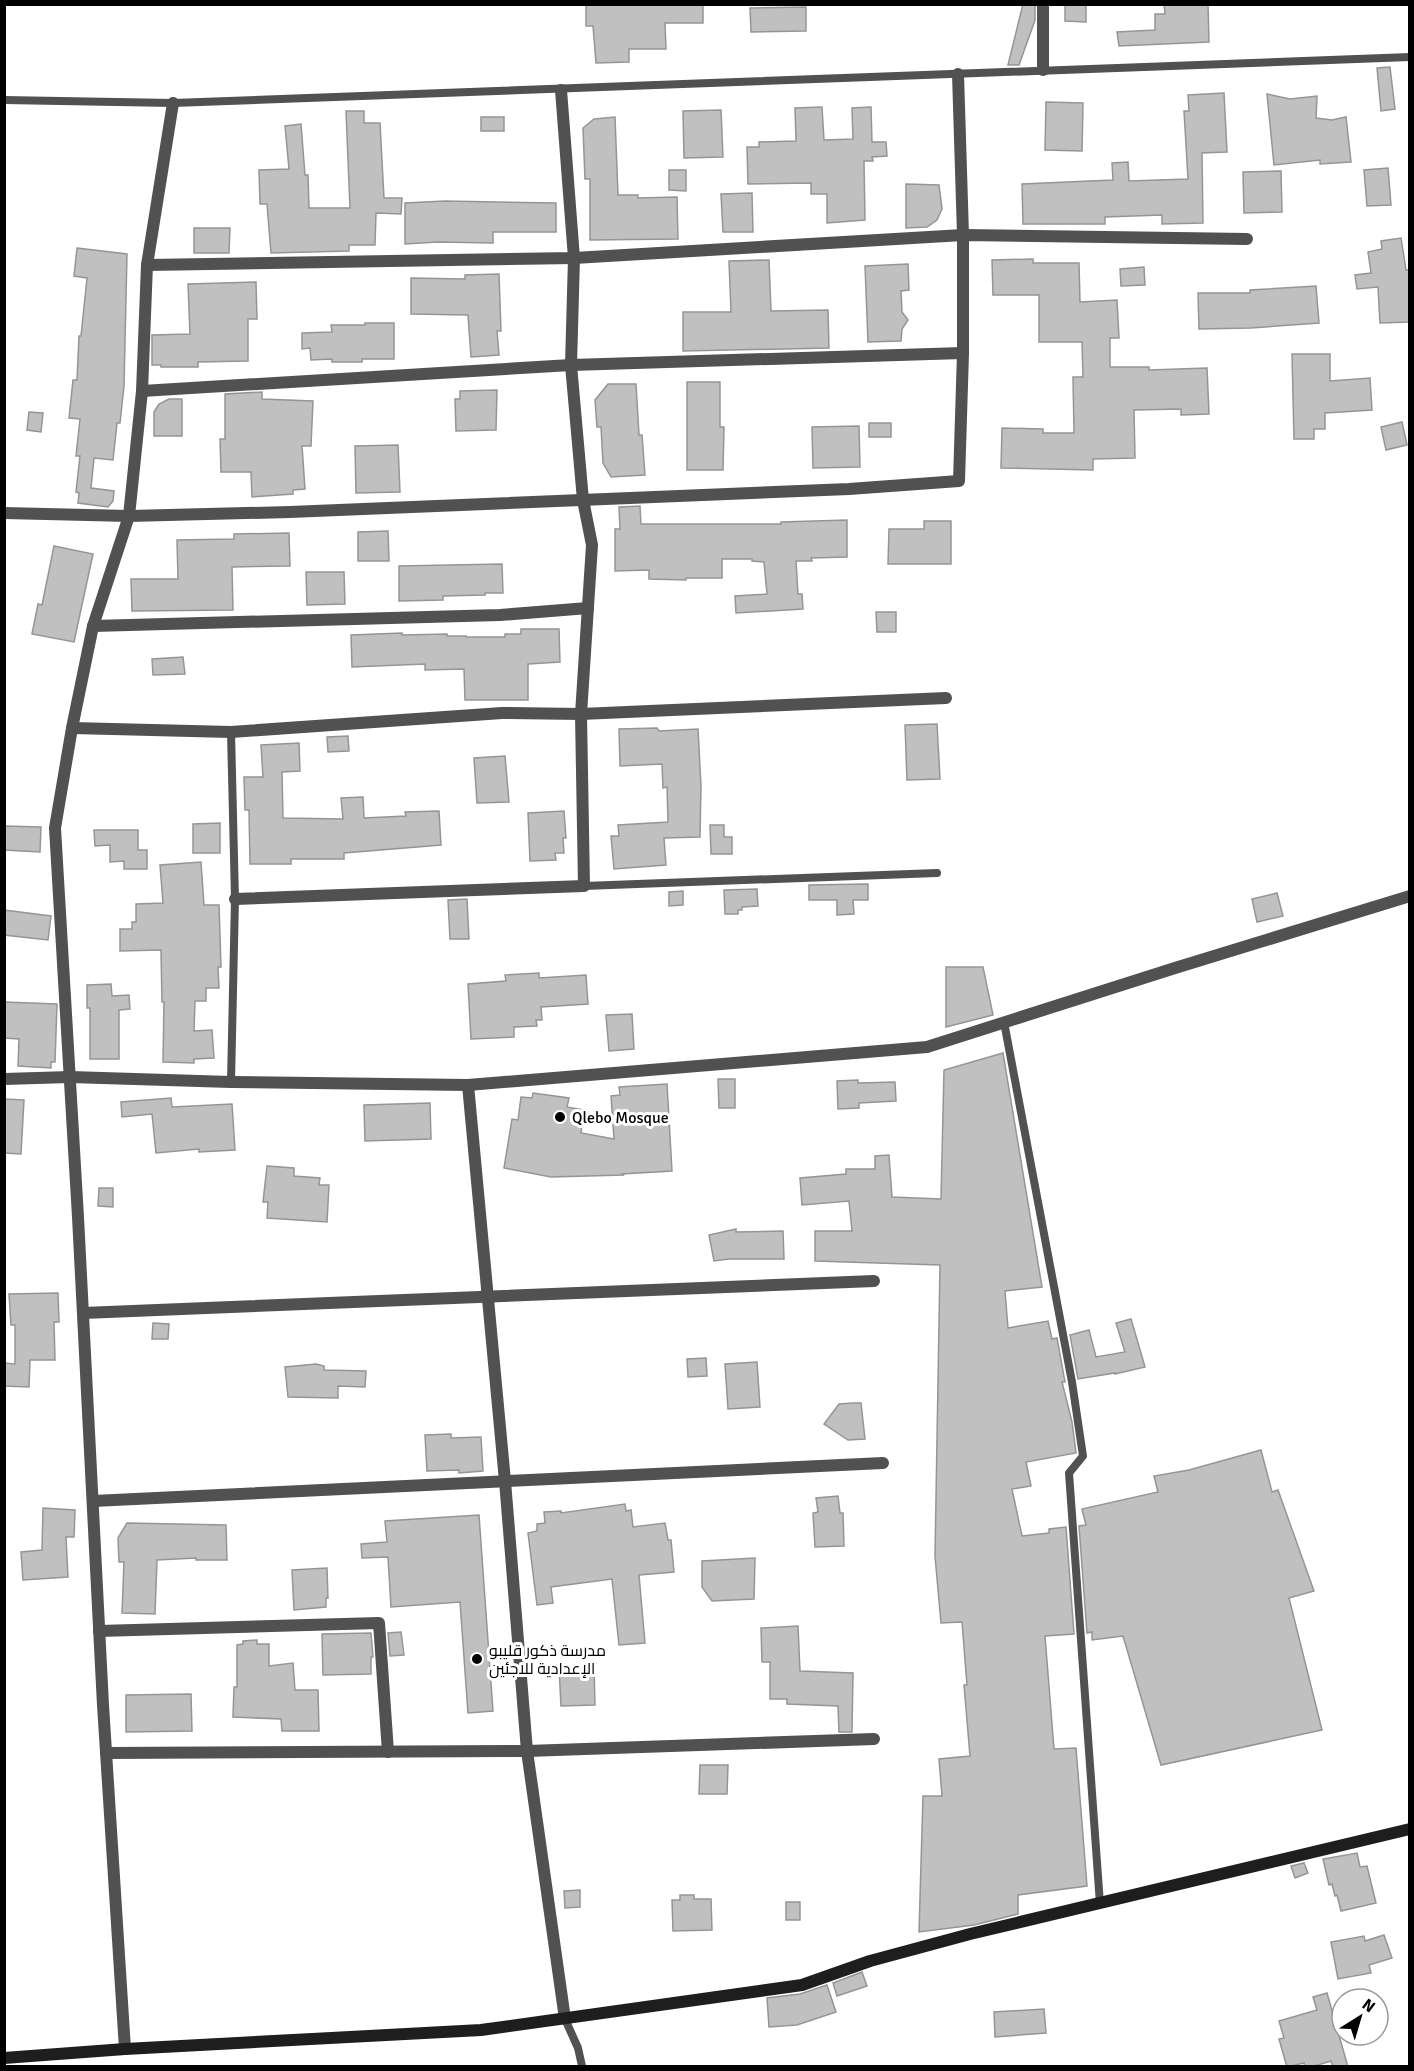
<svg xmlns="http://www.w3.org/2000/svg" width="1414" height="2071" viewBox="0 0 1414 2071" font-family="Signika,Cairo,sans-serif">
	<rect width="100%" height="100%" fill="#fff"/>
	<g fill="#c0c0c0" stroke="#959595" stroke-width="1.5">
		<path d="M586,4H703V23H665L666,49H629V62L596,63L593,26H586Z"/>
		<path d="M1023,4H1035V20L1019,65H1008Z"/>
		<path d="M1065,4H1086V22L1065,21Z"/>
		<path d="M1164,4H1208L1209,42L1119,46L1117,32L1155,30V14H1165Z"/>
		<path d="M806,7V31L751,32L750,8Z"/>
		<path d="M1390,67L1395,109L1381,111L1377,68Z"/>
		<path d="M1224,93L1227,152L1202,153L1203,223L1162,224V215L1105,217V224H1023L1022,184L1113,180L1112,163L1128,162L1129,181L1188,179L1184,111H1189L1188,95Z"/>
		<path d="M1267,94L1290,99L1317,96L1316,118L1332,120L1346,117L1351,162L1320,164V160L1274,165Z"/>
		<path d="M1046,102L1083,103L1082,151L1045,150Z"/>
		<path d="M822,107L824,140L853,139L852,108L871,107L872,142H886L887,156L872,157L873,161H864L865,220L827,223V194H811V183L748,184L747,147H759V142L796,141L795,108Z"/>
		<path d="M721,110L723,157L684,158L683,111Z"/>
		<path d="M346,111H364V123H380L384,198H402L401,214L376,213L375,245H349V251L271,253L267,204H260L259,170L289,169L285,126L301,124L305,175H308L309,208H350Z"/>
		<rect x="481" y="117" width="23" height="14"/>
		<path d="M615,117L618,195H638V198L677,197L678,239L590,240V179H585L583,128L594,119Z"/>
		<path d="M1388,168L1391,205L1367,206L1364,170Z"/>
		<path d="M669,170H686V191L669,190Z"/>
		<path d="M1281,171L1282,212L1244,213L1243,172Z"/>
		<path d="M906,184L939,185L942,209L937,220L927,227L906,228Z"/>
		<path d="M752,193L753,232H723L721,194Z"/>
		<path d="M445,201L556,203V232H493V243L438,242L405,244V203Z"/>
		<path d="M194,228H230L229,253H194Z"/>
		<path d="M1401,238L1406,270H1410V322L1380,323L1378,287L1357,289L1355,275L1371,273L1368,252L1382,249L1381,241Z"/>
		<path d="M77,248L127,254L124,386L120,423H117L113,460L94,458L91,488L114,491L113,501L108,507L78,503L79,493L76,492L80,456H76L80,419L69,418L73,380H77L79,336H81L87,278L74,276Z"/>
		<path d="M1033,259V263H1079L1080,302L1117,300L1119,338H1110V367H1149V370L1207,368L1209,414L1181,415V409L1134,410L1135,458L1093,459V470L1001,468L1002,428L1043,429V433H1074L1073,377H1083L1082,342H1039V295H993L992,260Z"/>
		<path d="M769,260L771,311L828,310L829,348L683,351V312H731L729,261Z"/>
		<path d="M908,264L909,290L901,291L902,312L908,320L902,329L901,341L868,342L865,266Z"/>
		<path d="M1144,267L1145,285L1121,286L1120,269Z"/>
		<path d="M499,274L501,331H497L499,355L471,357L468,315L411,314V278L465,279V275Z"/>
		<path d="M256,282L257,319H248V361L198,362V367H161V365H152V335L190,334L188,284Z"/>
		<path d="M1316,286L1319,323L1251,328L1199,329L1198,293H1250V290Z"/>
		<path d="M365,323H394V359H362V362H332V359L311,360L310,348L302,349V333L332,332L331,325H365Z"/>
		<path d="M1292,354H1330V381L1370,378L1372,410L1325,413V429H1314V439H1294Z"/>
		<path d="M687,382H720V427H724L723,470H687Z"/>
		<path d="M608,384H636L639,435H642L645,475L611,477L603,463L601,427H597L595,400Z"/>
		<path d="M497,390L496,430L456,431L455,399H460V391Z"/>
		<path d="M262,392V399L313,401L311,446H302L305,489L293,490V494L252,497L251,472H221L220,439H225V394Z"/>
		<path d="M169,399H182V436H154V412L159,404Z"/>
		<path d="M29,412L43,413L41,432L27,430Z"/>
		<path d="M1402,422L1407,445L1386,450L1381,427Z"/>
		<rect x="869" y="423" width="22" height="14"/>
		<path d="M859,426L860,467L813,468L812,427Z"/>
		<path d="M398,445L400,492L356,493L355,446Z"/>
		<path d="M640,506L641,524H781V522L847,520V557L811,558L812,561H796L798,594H802L803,609L736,613L735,596L767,594L764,562L752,561V559H722V578H686V580L649,579V570L615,571V529H620L619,507Z"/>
		<path d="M924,521H951V564H888L889,529H924Z"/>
		<path d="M388,531L389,561H358V532Z"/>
		<path d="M289,533L290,566L232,567L233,610L132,611L131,579H178L177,540L234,539V534Z"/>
		<path d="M54,546L93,554L74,642L32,634L38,604L42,605Z"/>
		<path d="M502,564L503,593H485V595L443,596V600L399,601V566Z"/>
		<path d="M306,572H344L345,604L307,605Z"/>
		<path d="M876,612H896V632H877Z"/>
		<path d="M521,629H559L560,662L528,664V700H465L464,669L425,670V664L352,667L351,635L402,633V635L447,634V636H466V637H505V634H521Z"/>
		<path d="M183,657L185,674L153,675L152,659Z"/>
		<path d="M937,724L940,779L907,780L905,725Z"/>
		<path d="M657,728L659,731L698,729L701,786L700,837L664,838L666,865L614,869L611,836H619L618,825L668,822L667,787L663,788L662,764L620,766L619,729Z"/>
		<path d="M348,736L349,751L328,752L327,737Z"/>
		<path d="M299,743L300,771L282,772L283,818L343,819L341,798L363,797L364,818L406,816L405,812L439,811L441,845L344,853V859H291V864H250L249,810H245L244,777H263L261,745Z"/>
		<path d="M505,756L509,802L477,803L474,758Z"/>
		<path d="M564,811L566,838H563L564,853H555L556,860L530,861L528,813Z"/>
		<path d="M220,823V853H193V824Z"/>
		<path d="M710,825H724V837H732V854H711Z"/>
		<path d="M4,826L41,827L40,852L4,850Z"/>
		<path d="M94,830H138V850H147V869H124V861L110,862V845L95,846Z"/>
		<path d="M201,862L204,905H219L221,967H218L219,988H206V1001H195L194,1031L212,1030L214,1058L194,1059V1063L163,1062L164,1002H162L161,950L120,951V929H132V922H136V904L163,903L160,865Z"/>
		<path d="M868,884V900H853L854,914L837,915V900H809V885Z"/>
		<path d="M757,889L758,906L742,907V910H738V914H725L724,890Z"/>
		<path d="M683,891V905L669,906V892Z"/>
		<path d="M1277,893L1283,916L1257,922L1252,899Z"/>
		<path d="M467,899L469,939H450L448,900Z"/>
		<path d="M4,910L51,916L48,940L4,935Z"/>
		<path d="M946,967H983L993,1015L946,1027Z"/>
		<path d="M539,973V978L586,975L588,1004L541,1007L542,1020H536L537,1026L514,1027V1037L471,1039L468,984L506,981L505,975Z"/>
		<path d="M111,984L112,996L129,995L130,1009L119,1010V1059H90V1008H87V985Z"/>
		<path d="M4,1002L57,1004L55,1062H51V1068L18,1066L19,1039L4,1038Z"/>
		<path d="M632,1014L634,1049L609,1051L606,1015Z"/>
		<path d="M1003,1053L1042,1287L1005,1291L1008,1328L1048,1321L1052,1339L1057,1338L1065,1382H1062L1072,1422L1076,1453L1026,1462L1031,1486L1012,1489L1022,1536L1049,1533V1529L1066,1527L1074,1634L1045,1636L1054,1749L1076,1748L1087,1886L1018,1895V1914L974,1925L919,1932L923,1796H942L939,1759L970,1756L964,1685H967L962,1622L941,1623L935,1556L940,1265L815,1261V1231H852L849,1201L802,1205L800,1178L846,1174V1169H875V1156L889,1155L892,1197L941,1199L944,1070Z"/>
		<path d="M718,1079H735V1108H719Z"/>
		<path d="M858,1080V1083L895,1082L896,1101L859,1103V1108L838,1109L837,1081Z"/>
		<path d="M667,1084L672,1171L622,1174L623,1175L551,1177L504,1168L512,1119L518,1120L521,1097L532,1098L533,1093L569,1098L567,1107L584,1110L581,1133L614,1139L611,1096L620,1095L619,1087Z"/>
		<path d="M171,1098L172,1107L232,1104L235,1150L199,1152V1149L156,1153L152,1114L122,1117L121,1102Z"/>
		<path d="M4,1099L24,1100L21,1154L4,1153Z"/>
		<path d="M430,1103L431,1139L365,1141L364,1105Z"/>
		<path d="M267,1166L294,1168V1176L320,1178L319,1185H329L327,1222L267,1218L268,1202H263Z"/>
		<path d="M99,1188H113V1207L98,1206Z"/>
		<path d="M736,1229V1232L783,1231L784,1259H729L714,1261L709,1235Z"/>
		<path d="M58,1293L59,1322H54L55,1360H30L29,1387L4,1386V1363L15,1364V1325H11L9,1294Z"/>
		<path d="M1131,1319L1145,1367L1115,1374V1373L1078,1379L1070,1335L1089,1330L1096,1357L1125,1352L1116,1323Z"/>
		<path d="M153,1323L169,1324L168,1339H152Z"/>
		<path d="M706,1358L707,1376L688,1377L687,1359Z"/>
		<path d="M757,1362L760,1407L728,1409L725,1364Z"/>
		<path d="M316,1364L324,1366V1370L366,1371L365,1387L338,1386V1398L288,1397L285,1367Z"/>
		<path d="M853,1403H861L865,1439L848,1440L824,1424L839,1404Z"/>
		<path d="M451,1434V1438L481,1437L483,1471L459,1473V1470L427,1471L425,1435Z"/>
		<path d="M1261,1450L1272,1492L1278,1490L1314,1591L1289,1598L1322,1730L1161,1765L1123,1636L1092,1640V1632L1087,1633L1079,1526L1086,1525L1082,1509L1158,1492L1154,1476L1189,1470Z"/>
		<path d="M838,1496L840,1513H843L844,1546L815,1547L813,1513L818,1512L816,1498Z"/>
		<path d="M625,1504L626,1511L631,1510L633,1527L665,1523L668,1540H671L674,1572L639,1575L645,1643L619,1645L612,1579L551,1587L553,1603L537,1605L528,1533L537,1531V1524L545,1523L544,1512L561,1511V1513Z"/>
		<path d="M43,1508L75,1510L74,1537H66L68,1577L23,1580L21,1552L42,1550Z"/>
		<path d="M479,1515L493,1711L468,1713L460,1602L391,1607L388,1557L362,1558L361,1544L387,1542L385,1521Z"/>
		<path d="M127,1523L226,1525L227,1560H196V1558L157,1560L155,1614L122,1613L124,1562H119L118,1538Z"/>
		<path d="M755,1558L754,1599L712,1601L702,1587V1561Z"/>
		<path d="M327,1568L328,1598H326V1607L294,1610L292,1570Z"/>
		<path d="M798,1626L800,1671L853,1673L852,1732H839L838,1706L787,1704V1699H770V1662H762L761,1628Z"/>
		<path d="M401,1632L404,1655L390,1656L388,1633Z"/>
		<path d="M371,1633L373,1657H371V1674L323,1675L322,1634Z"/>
		<path d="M257,1640V1644H269V1666L293,1663L295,1690H318L319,1731H282L281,1719L233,1717L234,1687H237V1645L243,1644V1641Z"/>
		<path d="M594,1666L595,1705L561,1706L559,1667Z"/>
		<path d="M191,1694L192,1731L126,1732V1695Z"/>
		<path d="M700,1765H728L727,1794H699Z"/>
		<path d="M1357,1853L1360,1867L1367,1866L1376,1903L1341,1911L1337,1895L1335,1896L1332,1884L1329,1885L1323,1859Z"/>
		<path d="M1304,1863L1308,1873L1295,1878L1291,1866Z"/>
		<path d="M580,1890V1907L565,1908L564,1891Z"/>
		<path d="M680,1895H694V1899H711L712,1930L673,1931L672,1900H680Z"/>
		<rect x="786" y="1902" width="14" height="18"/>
		<path d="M1384,1935L1392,1958L1369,1965L1371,1973L1338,1979L1331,1942L1364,1936L1365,1941Z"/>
		<path d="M862,1972L867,1986L837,1996L833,1983Z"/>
		<path d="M827,1985L836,2012L797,2025L769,2027L767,1998L800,1994Z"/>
		<path d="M1327,1993L1348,2067H1333L1331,2061L1311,2067H1305L1304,2063L1287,2067L1279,2039L1284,2038L1279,2021L1317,2010L1313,1997Z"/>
		<path d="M1044,2009L1046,2033L995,2037L994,2012Z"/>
	</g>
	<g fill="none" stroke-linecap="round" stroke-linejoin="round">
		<g stroke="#515151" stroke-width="8">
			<path d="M4,100L173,103L1410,57"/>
			<path d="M231,732L235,899L231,1082"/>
			<path d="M584,886L937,873"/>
			<path d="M1004,1022L1072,1382L1083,1456L1069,1473L1100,1904"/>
			<path d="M565,2019L578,2048L582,2066"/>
		</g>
		<g stroke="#515151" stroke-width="12">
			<path d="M1043,4V70"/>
			<path d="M147,265L574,258L963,235L1247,239"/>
			<path d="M142,391L147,265L173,103"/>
			<path d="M4,513L129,516L290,512L849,489L959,481L963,353V235L958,74"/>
			<path d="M93,626L500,615L588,608"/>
			<path d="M72,728L231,732L502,713L581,714L946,698"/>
			<path d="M235,899L584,886L581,714L592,545L583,500L571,365L574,258L561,90"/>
			<path d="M4,1079L70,1077L231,1082L468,1085L927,1047L1175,968L1410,896"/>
			<path d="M468,1085L505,1481L527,1751L565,2019"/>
			<path d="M83,1313L874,1281"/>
			<path d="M93,1501L883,1463"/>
			<path d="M99,1631L379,1623L388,1752"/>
			<path d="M106,1753L527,1751L874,1739"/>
			<path d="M125,2049L103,1705L78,1217L55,828L72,728L93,626L129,516L142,391L571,365L963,353"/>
		</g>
		<path stroke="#1e1e1e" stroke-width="12" d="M4,2058L125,2049L481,2030L802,1985L870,1961L970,1934L1410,1829"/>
	</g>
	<g fill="#000" stroke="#fff" stroke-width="2">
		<circle cx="560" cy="1117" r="6"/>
		<circle cx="477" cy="1659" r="6"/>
	</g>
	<g text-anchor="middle" stroke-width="6" stroke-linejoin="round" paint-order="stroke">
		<g font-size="16" fill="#000" stroke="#fff" text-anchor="start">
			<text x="572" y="1123">Qlebo Mosque</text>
			<text x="489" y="1656">مدرسة ذكور قليبو<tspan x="489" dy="18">الإعدادية للاجئين</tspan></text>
		</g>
	</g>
	<rect width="1414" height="2071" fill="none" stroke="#000000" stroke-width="12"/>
	<g transform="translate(1360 2017) rotate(37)"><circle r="28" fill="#ffffff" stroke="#999999" stroke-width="1.5"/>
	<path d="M0-4.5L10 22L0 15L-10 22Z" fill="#000000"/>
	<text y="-9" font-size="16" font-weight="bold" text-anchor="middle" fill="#000000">N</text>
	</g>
</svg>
